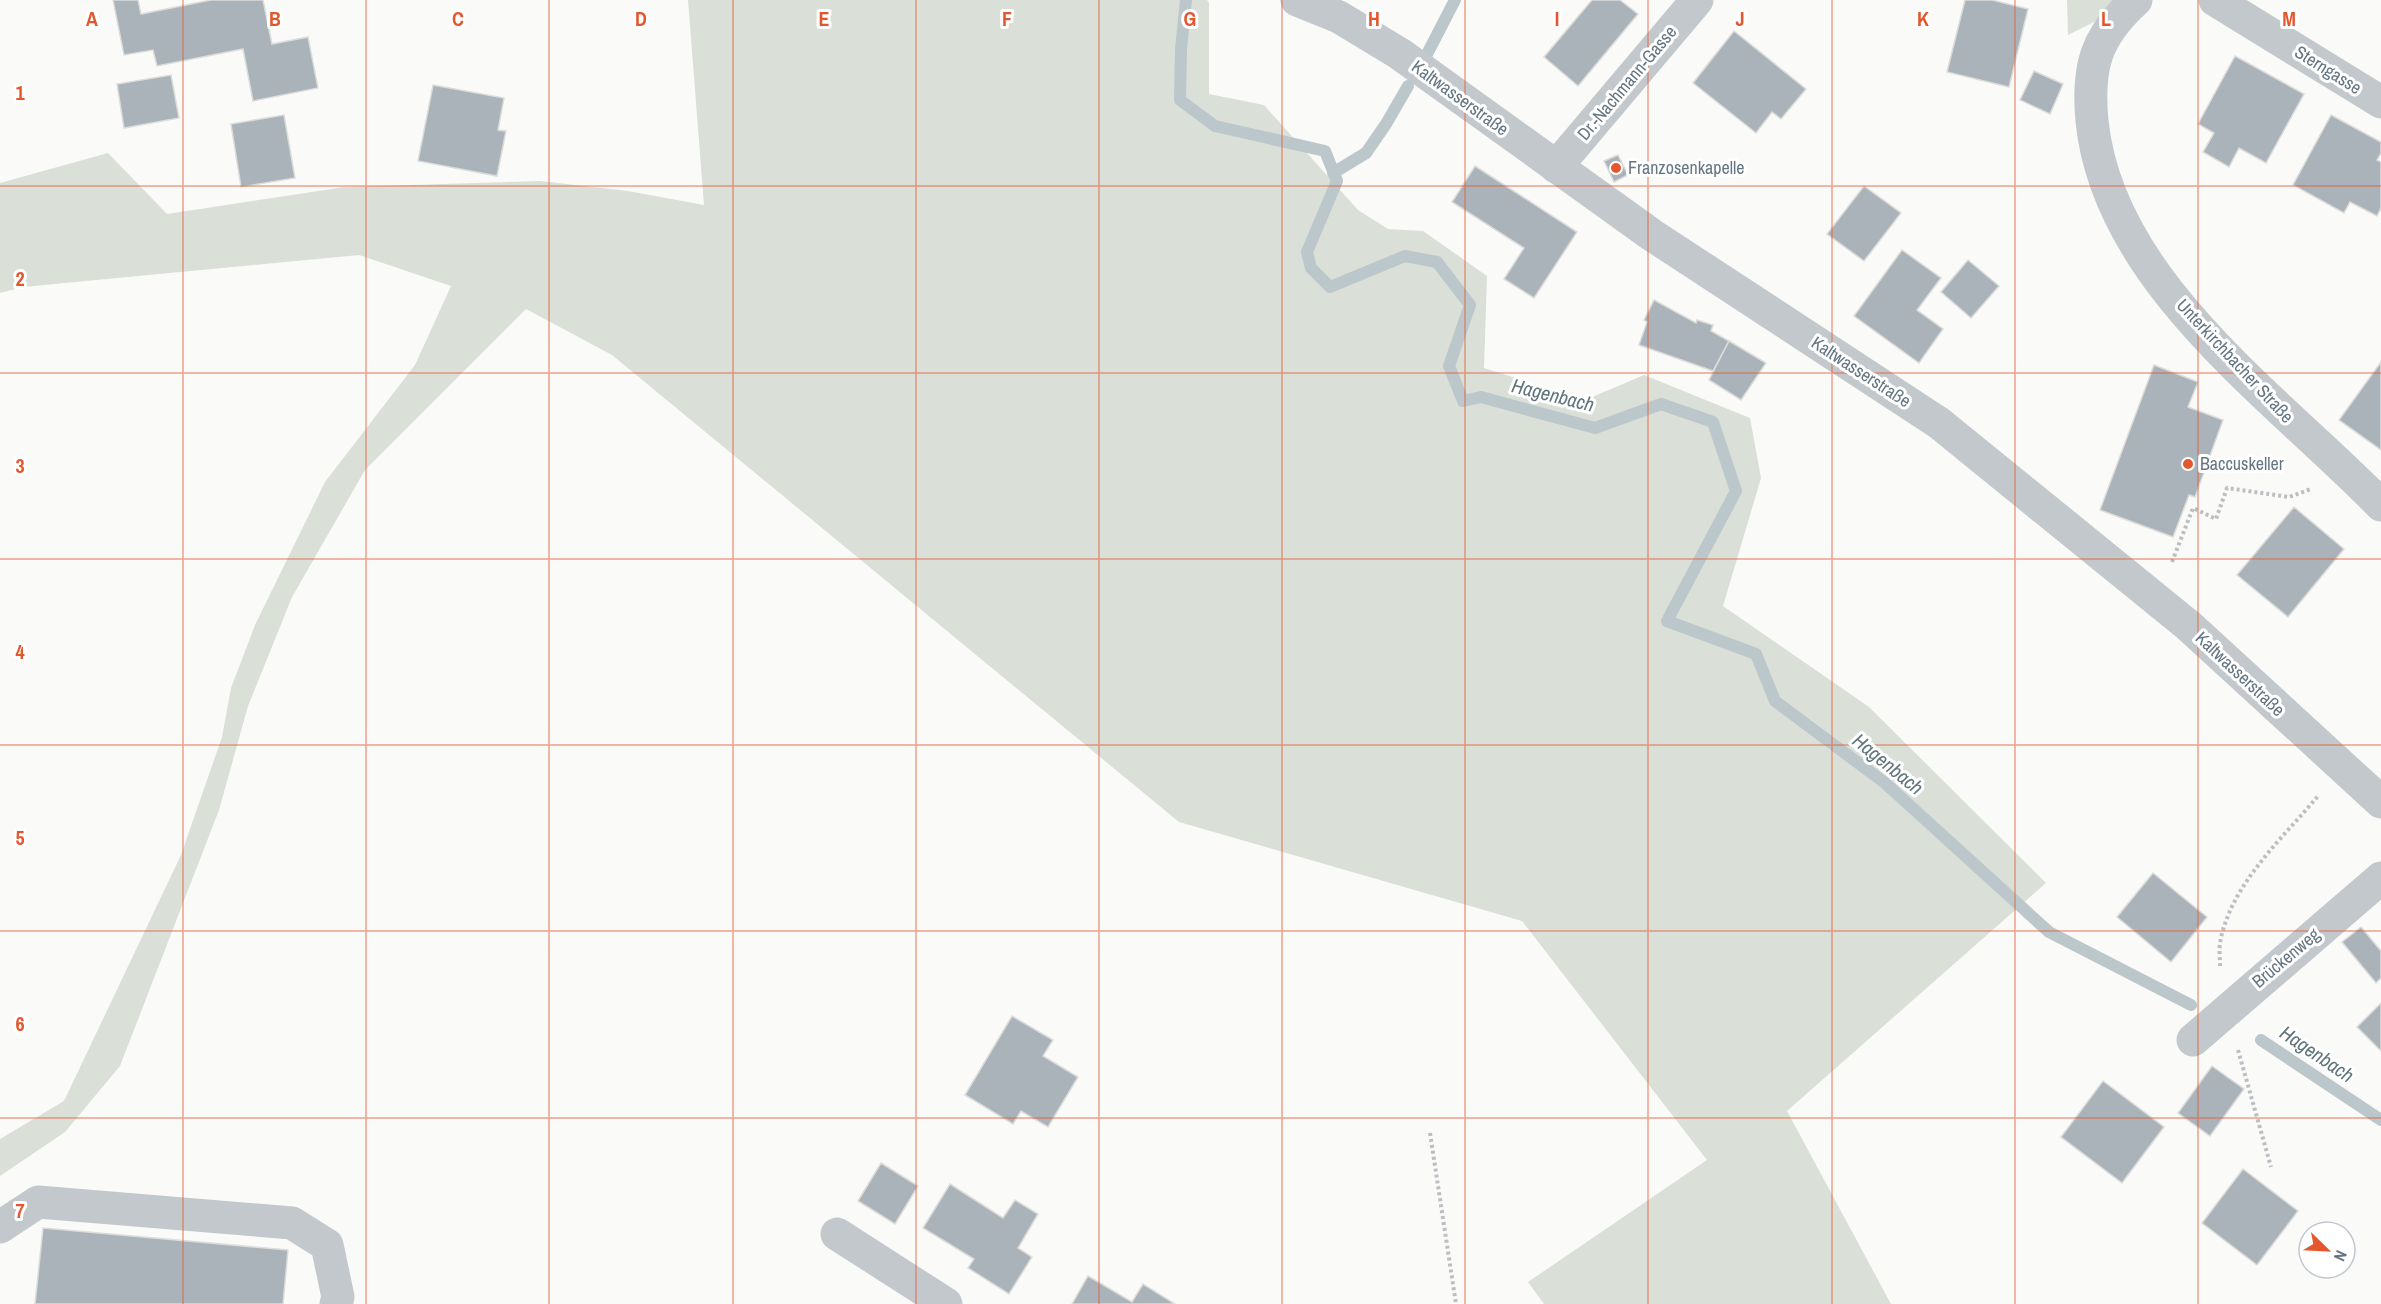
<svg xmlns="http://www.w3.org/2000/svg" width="2381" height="1304" viewBox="0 0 2381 1304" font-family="'Archivo Narrow',sans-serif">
	<rect width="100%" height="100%" fill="#fafaf8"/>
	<g fill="#dadfd7">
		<path d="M688,0H1207L1209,3V94L1264,105L1358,210L1388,229L1423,231L1487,276L1484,368L1585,400L1644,375L1750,418L1761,478L1723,606L1869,707L2046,883L1787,1111L1891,1304H1544L1528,1282L1707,1160L1522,921L1179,822L612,355L526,309L365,470L292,597L248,706L219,810L120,1066L65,1132L0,1176V1139L64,1101L181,855L222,737L231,688L255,625L325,482L415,365L451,286L359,255L23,287L0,293V183L108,153L167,214L345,187L540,181L628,191L704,205Z"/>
		<path d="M2067,0H2138L2068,35Z"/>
	</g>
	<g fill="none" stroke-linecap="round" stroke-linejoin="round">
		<g stroke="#bbc7cb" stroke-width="12">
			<path d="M1186,0L1181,49L1180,100L1215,126L1325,151L1337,181L1307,252L1311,268L1330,287L1405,256L1437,262L1470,305L1449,366L1463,401L1481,397L1595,428L1661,404L1713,422L1736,491L1667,621L1756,654L1775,701L1885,783L2049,932L2191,1005"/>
			<path d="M1425,58L1455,0"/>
			<path d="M1333,173L1366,153L1386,124L1408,86"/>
			<path d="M2261,1040L2381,1120"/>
		</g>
	</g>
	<g fill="#aab3b9" stroke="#dcdcda" stroke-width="1.5">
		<path d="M113,0H138L141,14L211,0H263L272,44L308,37L318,88L253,101L243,49L157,66L153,50L124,55Z"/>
		<path d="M1592,0H1620L1638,14L1578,86L1544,57Z"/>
		<path d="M1965,0H1992L2028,9L2009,87L1947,72Z"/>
		<path d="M1734,31L1806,89L1781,119L1772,112L1756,133L1693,83Z"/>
		<path d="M2235,56L2304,94L2266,163L2239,148L2229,167L2203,152L2214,133L2198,124Z"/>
		<path d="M2034,71L2063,84L2050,114L2020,100Z"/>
		<path d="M171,75L179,118L124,128L117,84Z"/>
		<path d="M433,85L504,98L498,130L506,131L497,176L418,161Z"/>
		<path d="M284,115L295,178L241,187L231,124Z"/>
		<path d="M2331,115L2381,142V153L2377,160L2381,162V208L2377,216L2350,202L2344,213L2293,185Z"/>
		<path d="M1618,155L1628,175L1614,182L1604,161Z"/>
		<path d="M1475,166L1577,232L1534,298L1504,279L1524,248L1452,202Z"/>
		<path d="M1864,186L1901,213L1864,261L1827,234Z"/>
		<path d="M1902,250L1941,278L1917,310L1943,329L1919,363L1854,316Z"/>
		<path d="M1968,260L1999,286L1971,318L1941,292Z"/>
		<path d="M1654,300L1696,323L1697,320L1713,325L1711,331L1729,341L1713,371L1639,345L1647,322L1644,320Z"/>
		<path d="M1729,341L1766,363L1741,400L1709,380Z"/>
		<path d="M2381,362V450L2339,420Z"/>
		<path d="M2154,365L2198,382L2188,407L2223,420L2195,497L2189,495L2173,537L2100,510Z"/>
		<path d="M2294,507L2344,549L2288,617L2237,575Z"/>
		<path d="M2153,873L2207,917L2171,962L2117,917Z"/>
		<path d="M2361,927L2381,951V978L2376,983L2342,942Z"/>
		<path d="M2381,1003V1051L2357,1027Z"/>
		<path d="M1012,1016L1053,1040L1043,1056L1078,1077L1048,1127L1021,1111L1013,1124L965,1095Z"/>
		<path d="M2212,1066L2244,1089L2210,1136L2178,1113Z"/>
		<path d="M2103,1081L2164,1127L2122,1183L2061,1137Z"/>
		<path d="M881,1163L918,1186L895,1224L858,1201Z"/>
		<path d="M2243,1169L2298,1211L2257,1265L2202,1223Z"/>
		<path d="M950,1184L1003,1218L1015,1200L1038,1214L1018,1248L1032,1257L1009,1294L968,1268L974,1259L923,1228Z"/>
		<path d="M43,1228L288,1250L283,1304H35Z"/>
		<path d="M1088,1276L1132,1302L1143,1284L1175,1304H1072Z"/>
	</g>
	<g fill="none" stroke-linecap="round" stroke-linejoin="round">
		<g stroke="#bbbfc2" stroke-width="4" stroke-dasharray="3 3" stroke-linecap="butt">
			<path d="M2172,562L2193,508L2216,519L2227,488L2289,497L2311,489"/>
			<path d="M2220,966C2220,959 2219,951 2220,943C2230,885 2282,839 2318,796"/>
			<path d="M2238,1050L2271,1167"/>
			<path d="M1430,1133L1456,1304"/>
		</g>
		<g stroke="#c3c8cc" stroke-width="33">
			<path d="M1297,0L1339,17L1400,54L1652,235L1939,423L2189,626L2381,802"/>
			<path d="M2136,0C2095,37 2087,68 2092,121C2108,282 2277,398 2381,505"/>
			<path d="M2215,0L2381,102"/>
			<path d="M1556,167L1697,0"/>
			<path d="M2193,1040L2381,878"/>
			<path d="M0,1227L38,1202L292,1223L327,1245L338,1297L336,1304"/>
			<path d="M837,1234L946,1304"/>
		</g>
	</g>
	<path fill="none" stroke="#e4572e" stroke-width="1.5" stroke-opacity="0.55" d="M183,0V1304M366,0V1304M549,0V1304M733,0V1304M916,0V1304M1099,0V1304M1282,0V1304M1465,0V1304M1648,0V1304M1832,0V1304M2015,0V1304M2198,0V1304M0,186H2381M0,373H2381M0,559H2381M0,745H2381M0,931H2381M0,1118H2381"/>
	<g fill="#e4572e" stroke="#fff" stroke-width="2">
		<circle cx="1616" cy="168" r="6"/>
		<circle cx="2188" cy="464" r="6"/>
	</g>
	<g text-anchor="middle" stroke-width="6" stroke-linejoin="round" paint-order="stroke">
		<g font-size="18" fill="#657683" stroke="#fff">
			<text transform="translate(2328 70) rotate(32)" y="6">Sterngasse</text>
			<text transform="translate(1627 83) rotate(-50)" y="6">Dr.-Nachmann-Gasse</text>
			<text transform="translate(1460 98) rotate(36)" y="6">Kaltwasserstraße</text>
			<text transform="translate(2235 361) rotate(47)" y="6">Unterkirchbacher Straße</text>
			<text transform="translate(1861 372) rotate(33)" y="6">Kaltwasserstraße</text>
			<text transform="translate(2240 674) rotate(43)" y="6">Kaltwasserstraße</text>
			<text transform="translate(2286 958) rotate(-40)" y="6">Brückenweg</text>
		</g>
		<g font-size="18" fill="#657683" stroke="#fff" text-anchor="start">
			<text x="1628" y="174">Franzosenkapelle</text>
			<text x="2200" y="470">Baccuskeller</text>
		</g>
		<g font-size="20" font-style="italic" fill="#60757c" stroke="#fff">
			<text transform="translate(1553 395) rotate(14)" y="7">Hagenbach</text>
			<text transform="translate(1888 764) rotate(39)" y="7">Hagenbach</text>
			<text transform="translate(2317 1054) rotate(34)" y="7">Hagenbach</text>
		</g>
	</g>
	<g font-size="20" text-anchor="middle" font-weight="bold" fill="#e4572e" stroke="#fff" stroke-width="6" stroke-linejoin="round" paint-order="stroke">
		<text x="92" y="26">A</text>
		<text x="275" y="26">B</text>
		<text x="458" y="26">C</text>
		<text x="641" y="26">D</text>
		<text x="824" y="26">E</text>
		<text x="1007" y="26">F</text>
		<text x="1190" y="26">G</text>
		<text x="1374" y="26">H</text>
		<text x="1557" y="26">I</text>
		<text x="1740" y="26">J</text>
		<text x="1923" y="26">K</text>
		<text x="2106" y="26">L</text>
		<text x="2289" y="26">M</text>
		<text x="20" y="100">1</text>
		<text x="20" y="286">2</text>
		<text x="20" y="473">3</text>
		<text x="20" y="659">4</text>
		<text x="20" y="845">5</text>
		<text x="20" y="1031">6</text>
		<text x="20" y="1218">7</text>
	</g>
	<g transform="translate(2327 1250) rotate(114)"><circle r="28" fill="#ffffff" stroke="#c1c8cd" stroke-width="1.5"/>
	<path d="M0-4.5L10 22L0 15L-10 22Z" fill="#e4572e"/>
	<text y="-9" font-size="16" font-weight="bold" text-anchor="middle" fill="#657683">N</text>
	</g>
</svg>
